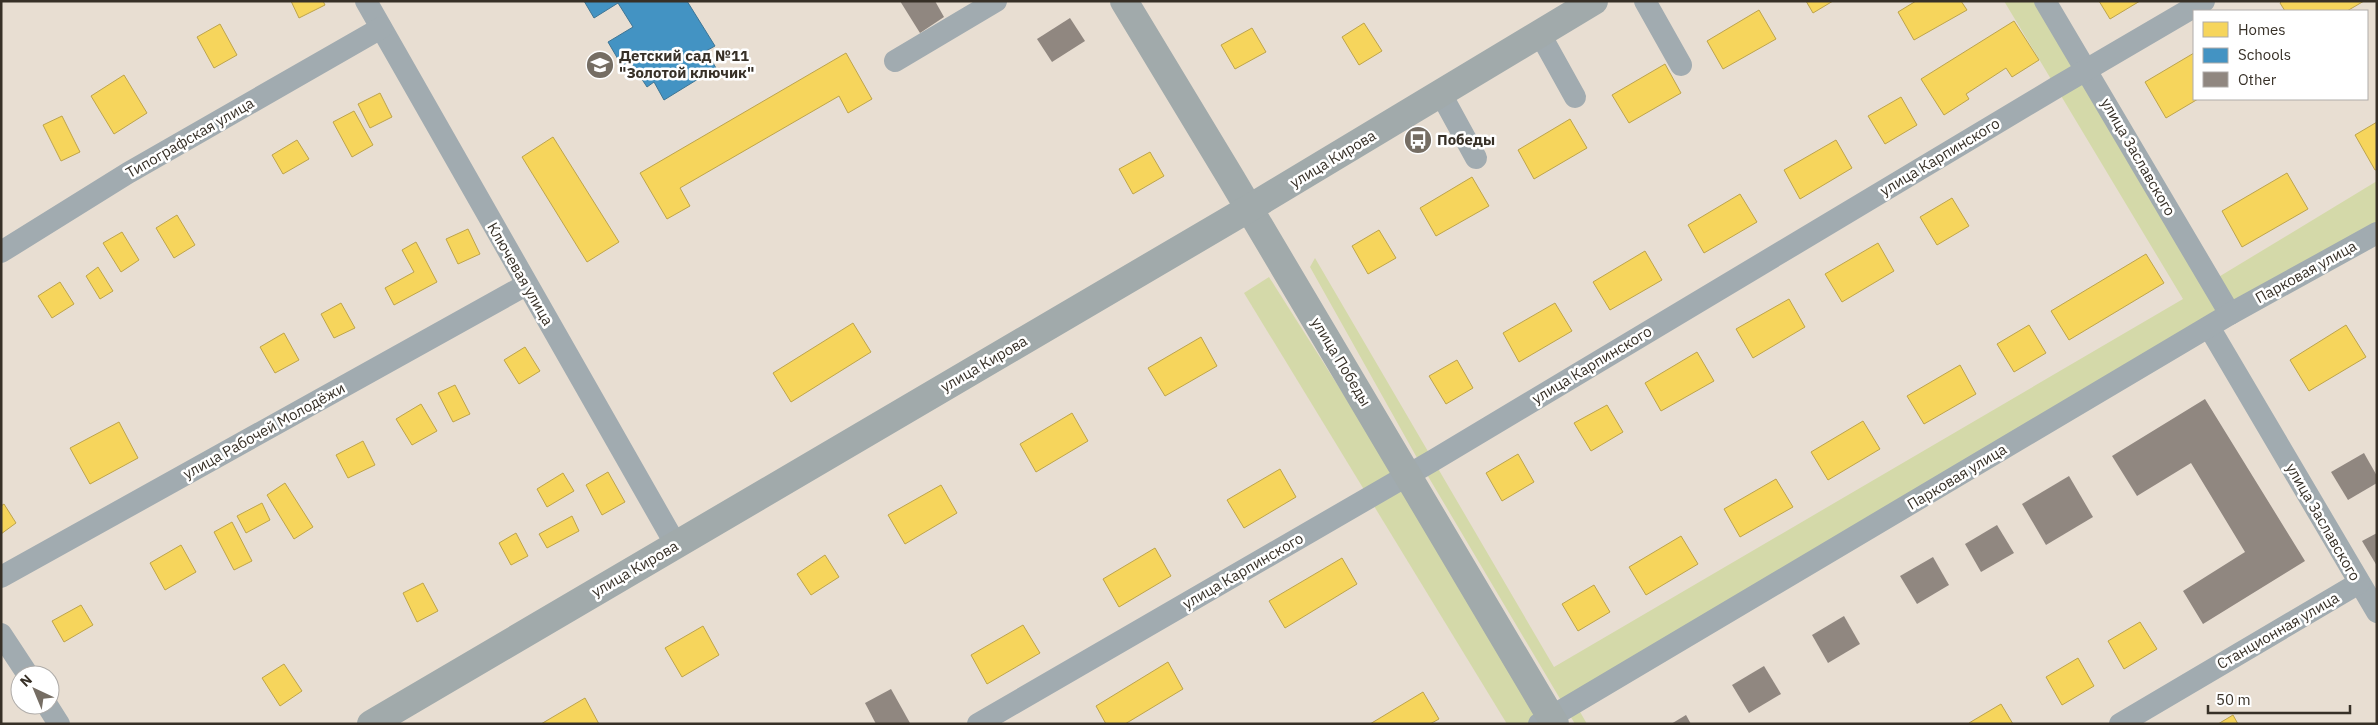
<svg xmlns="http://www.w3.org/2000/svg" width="2378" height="725" viewBox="0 0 2378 725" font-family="'IBM Plex Sans',sans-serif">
	<rect width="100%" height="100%" fill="#e8ded2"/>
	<g fill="#d4d9a9">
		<path d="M2004,1H2035L2212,281L2377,181V229L1575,703L1587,724H1575L1416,456L1310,267L1315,258L1554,667L2183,299Z"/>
		<path d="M1269,277L1377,447L1543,724H1507L1244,293Z"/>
	</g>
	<g fill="#f6d55c" stroke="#bda44c">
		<path d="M291,1H323L325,5L299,18Z"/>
		<path d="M1806,1H1833L1813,13Z"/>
		<path d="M1916,1H1961L1967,10L1914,40L1898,12Z"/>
		<path d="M2099,1H2140L2110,19Z"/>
		<path d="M2282,1H2364L2347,11H2285L2280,3Z"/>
		<path d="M1759,10L1776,39L1723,69L1707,41Z"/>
		<path d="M2014,21L2039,60L2012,77L2006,68L1966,94L1969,99L1944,115L1921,79Z"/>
		<path d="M1364,23L1382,51L1359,65L1342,37Z"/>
		<path d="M220,24L237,55L214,68L197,37Z"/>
		<path d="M1252,28L1266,52L1235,69L1221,45Z"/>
		<path d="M846,53L872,99L848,113L839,96L680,188L690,206L667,219L640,173Z"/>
		<path d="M2194,53V99H2198L2166,118L2145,82Z"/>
		<path d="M1665,64L1681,93L1629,123L1612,95Z"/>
		<path d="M124,75L147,113L114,134L91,96Z"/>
		<path d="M380,93L392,117L370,128L358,104Z"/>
		<path d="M1901,97L1917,125L1885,144L1868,116Z"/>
		<path d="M354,111L373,145L352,157L333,122Z"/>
		<path d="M62,116L80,152L61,161L43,125Z"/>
		<path d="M1570,119L1587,148L1534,179L1518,150Z"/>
		<path d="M2377,122V170H2375L2355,135Z"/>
		<path d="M553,137L619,242L587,262L522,157Z"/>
		<path d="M297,140L309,159L283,174L272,155Z"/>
		<path d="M1836,140L1852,168L1800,199L1784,170Z"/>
		<path d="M1150,152L1164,176L1133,194L1119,169Z"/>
		<path d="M2287,173L2308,209L2242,247L2222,211Z"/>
		<path d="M1472,177L1489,206L1436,236L1420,208Z"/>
		<path d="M1740,194L1757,222L1704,253L1688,225Z"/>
		<path d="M1952,198L1969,226L1937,245L1920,217Z"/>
		<path d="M177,215L195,245L174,258L156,228Z"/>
		<path d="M468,229L480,254L458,264L446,239Z"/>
		<path d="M1379,230L1396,258L1368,274L1352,246Z"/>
		<path d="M122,232L139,260L121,272L103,243Z"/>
		<path d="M416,242L437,282L394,305L385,288L414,272L402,250Z"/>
		<path d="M1878,243L1894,271L1842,302L1825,274Z"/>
		<path d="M1645,251L1662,280L1610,310L1593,282Z"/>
		<path d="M2146,254L2164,283L2069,340L2051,311Z"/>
		<path d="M98,267L113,291L100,299L86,276Z"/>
		<path d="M60,282L74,304L52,318L38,296Z"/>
		<path d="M1789,299L1805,327L1753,358L1736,329Z"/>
		<path d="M341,303L355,328L334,338L321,314Z"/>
		<path d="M1555,303L1572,331L1519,362L1503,333Z"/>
		<path d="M853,323L871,352L791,402L773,373Z"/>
		<path d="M2029,325L2046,353L2014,372L1997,344Z"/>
		<path d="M2346,325L2366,357L2309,391L2290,360Z"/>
		<path d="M284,333L299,360L275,373L260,347Z"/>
		<path d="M1201,337L1217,366L1165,396L1148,368Z"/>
		<path d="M525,347L540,371L519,384L504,360Z"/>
		<path d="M1697,352L1714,381L1661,411L1645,383Z"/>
		<path d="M1457,360L1473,388L1446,404L1429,376Z"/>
		<path d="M1960,365L1976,394L1924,424L1907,396Z"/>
		<path d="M455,385L470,414L453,422L438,393Z"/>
		<path d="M421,404L437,431L412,445L396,419Z"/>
		<path d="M1607,405L1623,432L1591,451L1574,423Z"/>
		<path d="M1072,413L1088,441L1036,472L1020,444Z"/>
		<path d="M1863,421L1880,449L1828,480L1811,452Z"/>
		<path d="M119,422L138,458L90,484L70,448Z"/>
		<path d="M363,441L375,465L348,478L336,455Z"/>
		<path d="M1518,454L1534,482L1502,501L1486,473Z"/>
		<path d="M1280,469L1296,497L1244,528L1227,500Z"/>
		<path d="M608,472L625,502L602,515L586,485Z"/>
		<path d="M563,473L574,491L547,507L537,489Z"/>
		<path d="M1776,479L1793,507L1740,537L1724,509Z"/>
		<path d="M285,483L313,527L294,539L267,495Z"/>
		<path d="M941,485L957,513L905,544L888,515Z"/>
		<path d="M262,503L270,520L246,533L237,516Z"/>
		<path d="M4,504L16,523L1,534V506Z"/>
		<path d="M572,516L579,531L547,548L539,534Z"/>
		<path d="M232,522L252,561L234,570L214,532Z"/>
		<path d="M516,533L528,556L511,565L499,543Z"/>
		<path d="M1681,536L1698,564L1646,595L1629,567Z"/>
		<path d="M181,545L196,572L165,590L150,563Z"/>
		<path d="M1155,548L1171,576L1119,607L1103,579Z"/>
		<path d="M825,555L839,577L811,595L797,574Z"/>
		<path d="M1342,558L1357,584L1285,628L1269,601Z"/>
		<path d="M423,583L438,611L417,622L403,593Z"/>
		<path d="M1594,585L1610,612L1578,631L1562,604Z"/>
		<path d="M81,605L93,625L64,642L52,621Z"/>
		<path d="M2140,622L2157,649L2124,669L2108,641Z"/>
		<path d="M1023,625L1040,653L987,684L971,655Z"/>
		<path d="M703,626L719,655L682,677L665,648Z"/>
		<path d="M2078,658L2094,686L2062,705L2046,677Z"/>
		<path d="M1168,662L1183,689L1125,724H1106L1096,706Z"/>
		<path d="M284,664L302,691L280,706L262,678Z"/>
		<path d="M1423,692L1439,719L1430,724H1370Z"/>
		<path d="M585,698L599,724H541Z"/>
		<path d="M2001,704L2013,724H1969V723Z"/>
		<path d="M2233,715L2238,724H2218Z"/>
	</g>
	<path fill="#4393c3" stroke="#3f7594" d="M584,1H687L715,46L706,51L716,68L664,100L654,82L647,87L630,61L622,66L608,42L633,27L618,3L594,18Z"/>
	<g fill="#908780">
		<path d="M900,1H935L944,17L920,33Z"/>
		<path d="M1070,18L1085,41L1052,62L1037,39Z"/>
		<path d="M2205,399L2305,561L2203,624L2183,591L2245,552L2191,463L2137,496L2112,456Z"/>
		<path d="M2364,453L2377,476V483L2348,500L2331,472Z"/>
		<path d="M2069,476L2093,517L2046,545L2022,504Z"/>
		<path d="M1997,525L2014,553L1981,572L1965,544Z"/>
		<path d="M2377,533V566L2362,541Z"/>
		<path d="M1933,557L1949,585L1917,604L1900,576Z"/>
		<path d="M1844,616L1860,644L1828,663L1812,635Z"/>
		<path d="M1764,666L1781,694L1749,713L1732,685Z"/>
		<path d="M891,689L910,723L909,724H876L865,703Z"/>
		<path d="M1686,715L1691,724H1671Z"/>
	</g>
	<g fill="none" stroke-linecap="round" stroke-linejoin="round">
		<g stroke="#a1abb0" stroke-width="22">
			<path d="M366,1L676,545"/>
			<path d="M1645,1L1681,65"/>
			<path d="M2045,1L2230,314"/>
			<path d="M1540,34L1575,97"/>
			<path d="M895,61L996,1"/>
			<path d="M1441,94L1476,158"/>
			<path d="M1,252L128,173L381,28"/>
			<path d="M2209,327L2377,612"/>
			<path d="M1,577L526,285"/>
			<path d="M1,634L28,675"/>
			<path d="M47,705L59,724"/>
			<path d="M978,724L1434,460L2057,87L2204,1"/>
			<path d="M1539,724L2230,314L2377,233"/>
			<path d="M2120,724L2359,583"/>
		</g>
		<g stroke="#a1aaab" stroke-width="28">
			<path d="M1124,1L1231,178L1555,724"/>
			<path d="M371,724L1248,209L1594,1"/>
		</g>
	</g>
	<defs>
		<symbol id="school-disc" viewBox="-11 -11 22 22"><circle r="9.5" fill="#756d63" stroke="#fff"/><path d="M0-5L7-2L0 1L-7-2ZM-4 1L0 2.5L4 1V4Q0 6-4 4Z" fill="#fff"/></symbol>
		<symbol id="bus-disc" viewBox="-11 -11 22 22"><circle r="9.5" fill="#756d63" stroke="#fff"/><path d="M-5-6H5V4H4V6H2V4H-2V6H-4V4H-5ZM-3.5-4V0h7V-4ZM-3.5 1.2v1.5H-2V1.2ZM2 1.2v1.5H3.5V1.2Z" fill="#fff"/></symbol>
	</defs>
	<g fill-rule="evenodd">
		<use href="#school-disc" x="584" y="49" width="32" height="32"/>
		<use href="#bus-disc" x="1402" y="124" width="32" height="32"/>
	</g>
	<g text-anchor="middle" stroke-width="5" stroke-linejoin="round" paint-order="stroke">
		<g font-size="15" font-weight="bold" fill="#373027" stroke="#fff" text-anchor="start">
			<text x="619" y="61">Детский сад №11<tspan x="619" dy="17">"Золотой ключик"</tspan></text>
			<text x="1437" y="145">Победы</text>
		</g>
		<g font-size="15" fill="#373027" stroke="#fff">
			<text transform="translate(190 138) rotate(-30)" y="5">Типографская улица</text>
			<text transform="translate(1940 157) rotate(-31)" y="5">улица Карпинского</text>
			<text transform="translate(2138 157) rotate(60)" y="5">улица Заславского</text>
			<text transform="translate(1333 159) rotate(-31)" y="5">улица Кирова</text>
			<text transform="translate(2306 272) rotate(-29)" y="5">Парковая улица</text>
			<text transform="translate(520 274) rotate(60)" y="5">Ключевая улица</text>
			<text transform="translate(1341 362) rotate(59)" y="5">улица Победы</text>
			<text transform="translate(984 364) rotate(-30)" y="5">улица Кирова</text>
			<text transform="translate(1592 365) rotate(-31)" y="5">улица Карпинского</text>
			<text transform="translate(264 431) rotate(-29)" y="5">улица Рабочей Молодёжи</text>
			<text transform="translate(1957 477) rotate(-31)" y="5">Парковая улица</text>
			<text transform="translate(2323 522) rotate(60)" y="5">улица Заславского</text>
			<text transform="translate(635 569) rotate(-30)" y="5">улица Кирова</text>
			<text transform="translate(1243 571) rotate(-30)" y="5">улица Карпинского</text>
			<text transform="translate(2278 631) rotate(-30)" y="5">Станционная улица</text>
		</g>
	</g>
	<rect width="2378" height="725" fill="none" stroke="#373027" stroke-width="5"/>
	<rect x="2193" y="10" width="175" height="90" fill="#ffffff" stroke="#afaca9"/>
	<rect x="2203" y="22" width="25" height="15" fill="#f6d55c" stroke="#afaca9"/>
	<text x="2238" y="35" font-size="15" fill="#373027">Homes</text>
	<rect x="2203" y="48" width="25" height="15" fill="#4393c3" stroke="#afaca9"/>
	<text x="2238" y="60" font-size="15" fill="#373027">Schools</text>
	<rect x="2203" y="72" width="25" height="15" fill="#908780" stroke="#afaca9"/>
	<text x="2238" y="85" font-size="15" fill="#373027">Other</text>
	<g transform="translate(35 690) rotate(316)"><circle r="24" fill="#ffffff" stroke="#afaca9"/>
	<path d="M0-4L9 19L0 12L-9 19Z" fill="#756d63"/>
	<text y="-8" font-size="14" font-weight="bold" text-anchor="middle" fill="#373027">N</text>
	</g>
	<path d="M2208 705v8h142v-8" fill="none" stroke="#373027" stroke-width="2.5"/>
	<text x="2216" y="705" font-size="15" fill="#373027" stroke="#ffffff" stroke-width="4" paint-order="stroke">50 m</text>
</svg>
